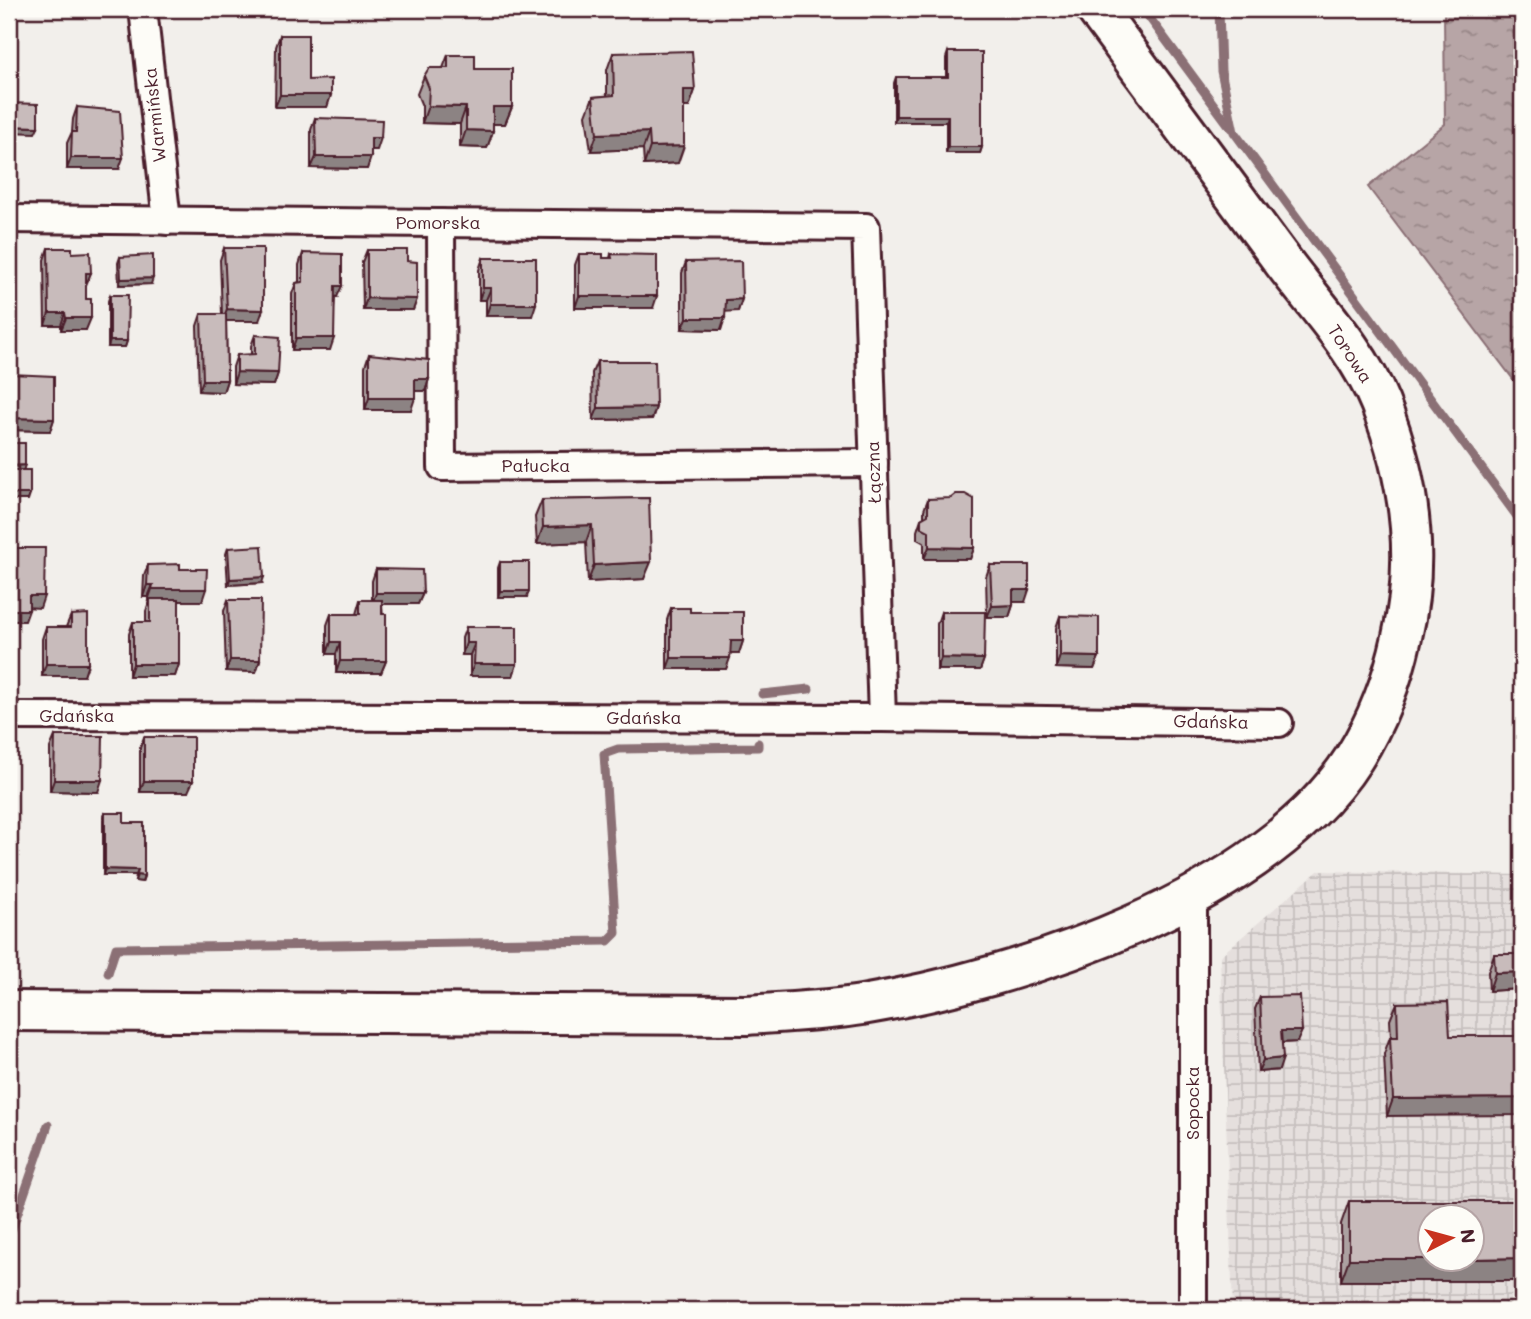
<svg xmlns="http://www.w3.org/2000/svg" width="1531" height="1319" viewBox="0 0 1531 1319" font-family="Mali,sans-serif">
	<defs>
		<pattern id="industrial-grid" width="8" height="8" patternUnits="userSpaceOnUse" patternTransform="scale(1.75)"><rect width="8" height="8" fill="#e5dfdd"/><path d="M0 4h8M4 0v8" fill="none" stroke="#c6bfbe"/></pattern>
		<pattern id="water-ripples" width="26" height="14" patternUnits="userSpaceOnUse" patternTransform="scale(1.75)"><rect width="26" height="14" fill="#b7a5a6"/><path d="M2 4q2-2 4 0t4 0M15 11q2-2 4 0t4 0" fill="none" stroke="#978687"/></pattern>
	</defs>
	<rect width="100%" height="100%" fill="#f2efeb"/>
	<filter id="ink" filterUnits="userSpaceOnUse"><feTurbulence type="fractalNoise" baseFrequency=".0143" numOctaves="2"/><feDisplacementMap in="SourceGraphic" scale="14" xChannelSelector="R" yChannelSelector="G"/><feConvolveMatrix kernelMatrix="1 2 1 2 8 2 1 2 1" color-interpolation-filters="sRGB"/></filter>
	<g filter="url(#ink)">
		<path fill="url(#industrial-grid)" fill-rule="evenodd" d="M1318,871L1522,875V1310H1233L1220,956ZM1430,1218H1472V1260H1430Z"/>
		<path fill="url(#water-ripples)" stroke="#8b6f75" stroke-width="2" d="M1444,9H1522V391L1368,187L1445,124Z"/>
		<g fill="none" stroke-linecap="round" stroke-linejoin="round">
			<g stroke="#8b6f75" stroke-width="9">
				<path d="M1143,9L1231,128"/>
				<path d="M1219,9L1221,71L1234,132L1522,523"/>
				<path d="M762,694L809,689"/>
				<path d="M108,973L116,948L608,941L616,933L604,754L618,749L758,747V743"/>
				<path d="M9,1238L48,1125"/>
			</g>
			<defs>
				<g id="street">
					<path d="M143,9L167,221"/>
					<path d="M9,219L866,227L882,718"/>
					<path d="M441,223L442,467L874,463"/>
					<path d="M9,716L882,718L1279,723"/>
					<path d="M1193,1310V895"/>
				</g>
				<path id="secondary" d="M9,1011L747,1015C785,1012 824,1011 862,1005C1020,979 1264,899 1354,758C1377,721 1393,679 1402,637C1421,556 1410,479 1380,403C1359,351 1317,307 1284,263C1221,178 1159,93 1096,9"/>
			</defs>
			<use href="#street" stroke="#4a1f2b" stroke-width="32"/>
			<use href="#secondary" stroke="#4a1f2b" stroke-width="44"/>
			<use href="#street" stroke="#fdfcf7" stroke-width="26"/>
			<use href="#secondary" stroke="#fdfcf7" stroke-width="38"/>
		</g>
		<g fill="#aca1a1" stroke="#4a1f2b" stroke-width="2">
			<path d="M280,35L308,80L331,95L327,107H275L276,47Z"/>
			<path d="M948,52L982,147L980,153H946V122H894V83L896,77H946V58Z"/>
			<path d="M613,53L695,90L689,107H684L678,163L644,165L643,149L591,151L586,115L593,97L607,96V70Z"/>
			<path d="M448,55L475,69L512,107L505,124H493V131L487,148L460,147V124L422,123V106L417,94L424,76L443,68Z"/>
			<path d="M77,107L119,169H67V143L72,132L73,119Z"/>
			<path d="M315,118L377,150H371L367,169L311,168V130Z"/>
			<path d="M48,248L72,253L86,285V330H61V325H45L44,260Z"/>
			<path d="M224,248L259,321H226L227,380L223,392L199,391L197,326L201,314H222L220,260Z"/>
			<path d="M367,250L407,261L417,299L413,310H363L362,262Z"/>
			<path d="M303,253L337,297H335L330,350H292V294L296,283L299,282V265Z"/>
			<path d="M579,254L603,258H610L611,254L653,308H575V265Z"/>
			<path d="M120,257L151,284L119,285L118,263Z"/>
			<path d="M483,258L532,316H486V300H479V270Z"/>
			<path d="M686,262L742,299L738,311H725L721,330L682,329V273Z"/>
			<path d="M110,295L127,341L125,347H108V301Z"/>
			<path d="M255,335L278,373L274,385L233,384V367L237,355H251V346Z"/>
			<path d="M369,354L429,379L425,391H415L411,410H365V366Z"/>
			<path d="M597,361L656,407L652,419L593,420L592,373Z"/>
			<path d="M10,374L54,419L50,431L9,430V378Z"/>
			<path d="M649,498L644,579L588,582L586,542L537,544L535,517L542,500Z"/>
			<path d="M928,499L974,548L970,559H924V543L917,539V531L921,519L924,517V510Z"/>
			<path d="M228,548L262,583L228,585L226,554Z"/>
			<path d="M500,562L527,597H498V568Z"/>
			<path d="M148,565L180,569L202,601H179V664L175,676H129V634L133,622H146V611L150,601H148V597H143L144,576Z"/>
			<path d="M990,565L1025,602H1013V605L1009,617H987L986,577Z"/>
			<path d="M376,569L423,593L418,604H382L386,661L381,673H336V654H327V625L331,614H356L360,600H372V581Z"/>
			<path d="M228,600L260,660L256,672L226,671L224,611Z"/>
			<path d="M671,608L690,612L743,641L739,653H731L726,669H667V620Z"/>
			<path d="M941,612L984,659L980,670H937V624Z"/>
			<path d="M71,615L88,664L84,676H42V639L46,627H66Z"/>
			<path d="M1060,616L1099,657L1094,669L1056,668V628Z"/>
			<path d="M466,627L517,664L513,676H470V655H462V638Z"/>
			<path d="M55,736L98,792L50,791V748Z"/>
			<path d="M144,737L188,792H140V748Z"/>
			<path d="M105,813L124,823L144,876L142,882L135,881L136,875H103V819Z"/>
			<path d="M1494,954H1522V1034H1520L1518,989L1489,991L1488,972Z"/>
			<path d="M1260,997L1297,1042L1282,1043L1279,1070L1258,1072L1255,1009Z"/>
			<path d="M1397,1003L1450,1036L1387,1116L1384,1054L1390,1037H1391L1390,1020Z"/>
			<path d="M1349,1201H1522L1341,1281V1224Z"/>
		</g>
		<g fill="#8c8383" stroke="#4a1f2b" stroke-width="2">
			<path d="M684,90H695L689,107H677Z"/>
			<path d="M280,95H331L327,107H275Z"/>
			<path d="M428,106L466,107L460,124L422,123Z"/>
			<path d="M493,107H512L505,124H487Z"/>
			<path d="M896,116H948L946,122H894Z"/>
			<path d="M9,126L38,127L35,133L9,132Z"/>
			<path d="M466,130L493,131L487,148L460,147Z"/>
			<path d="M649,132L643,149L591,151L597,134Z"/>
			<path d="M371,138H381L377,150H367Z"/>
			<path d="M684,146L678,163L644,165L650,147Z"/>
			<path d="M948,147H982L980,153H946Z"/>
			<path d="M316,157H371L367,169L311,168Z"/>
			<path d="M71,158H123L119,169H67Z"/>
			<path d="M86,273H91L86,285Z"/>
			<path d="M153,278L151,284L119,285L121,279Z"/>
			<path d="M335,286H342L337,297H331Z"/>
			<path d="M483,288H491L486,300H479Z"/>
			<path d="M579,296H657L653,308H575Z"/>
			<path d="M367,298L417,299L413,310H363Z"/>
			<path d="M742,299L738,311L722,312L726,300Z"/>
			<path d="M490,304H536L532,316H486Z"/>
			<path d="M227,309L263,310L259,321H222Z"/>
			<path d="M49,313H65L61,325H45Z"/>
			<path d="M66,318H91L86,330H61Z"/>
			<path d="M687,318H725L721,330L682,329Z"/>
			<path d="M296,338H334L330,350H292Z"/>
			<path d="M110,341H127L125,347H108Z"/>
			<path d="M237,372L278,373L274,385L233,384Z"/>
			<path d="M415,379H429L425,391H411Z"/>
			<path d="M203,380H227L223,392L199,391Z"/>
			<path d="M369,398H415L411,410H365Z"/>
			<path d="M656,407L652,419L593,420L598,408Z"/>
			<path d="M11,418L54,419L50,431L9,430V423Z"/>
			<path d="M25,465L23,471H9V466Z"/>
			<path d="M9,494H30L28,500H9Z"/>
			<path d="M592,525L586,542L537,544L543,527Z"/>
			<path d="M929,547L974,548L970,559H924Z"/>
			<path d="M651,562L644,579L588,582L594,565Z"/>
			<path d="M264,577L262,583L228,585L230,579Z"/>
			<path d="M147,585H153L148,597H143Z"/>
			<path d="M152,589H206L202,601H148Z"/>
			<path d="M1013,590H1029L1025,602H1009Z"/>
			<path d="M500,591H529L527,597H498Z"/>
			<path d="M376,593H423L418,604H372Z"/>
			<path d="M29,596H44L40,608L25,607Z"/>
			<path d="M1013,605L1009,617H987L992,606Z"/>
			<path d="M9,610H29L25,621H9Z"/>
			<path d="M731,641H743L739,653H726Z"/>
			<path d="M331,642H340L336,654H327Z"/>
			<path d="M466,643H475L470,655H462Z"/>
			<path d="M1060,656L1099,657L1094,669L1056,668Z"/>
			<path d="M671,658H730L726,669H667Z"/>
			<path d="M941,658L984,659L980,670H937Z"/>
			<path d="M230,660H260L256,672L226,671Z"/>
			<path d="M340,661H386L381,673H336Z"/>
			<path d="M46,664H88L84,676H42Z"/>
			<path d="M133,664H179L175,676H129Z"/>
			<path d="M474,664H517L513,676H470Z"/>
			<path d="M54,780H102L98,792L50,791Z"/>
			<path d="M144,781H193L188,792H140Z"/>
			<path d="M105,869L138,870L136,875H103Z"/>
			<path d="M137,875L144,876L142,882L135,881Z"/>
			<path d="M1522,972V977L1518,989L1489,991L1495,973Z"/>
			<path d="M1281,1031H1302L1297,1042L1277,1043Z"/>
			<path d="M1283,1058L1279,1070L1258,1072L1263,1060Z"/>
			<path d="M1522,1098V1115L1387,1116L1393,1099Z"/>
			<path d="M1522,1258V1281H1341L1349,1259H1472Z"/>
		</g>
		<g fill="#c8bbbb" stroke="#4a1f2b" stroke-width="2">
			<path d="M280,35H308V80L331,79V95H280Z"/>
			<path d="M692,51L695,90H684V146L650,147L649,132L597,134L593,97L614,95L613,53Z"/>
			<path d="M948,52H982V147H948V116H896V77H948Z"/>
			<path d="M448,55H475V69H512V107H493V131L466,130V107L428,106L429,88L424,76L429,68H448Z"/>
			<path d="M9,103L38,104V127L9,126Z"/>
			<path d="M77,107L120,111L123,158H71L72,132H76Z"/>
			<path d="M315,118L382,120L381,138H371V157H316Z"/>
			<path d="M48,248H72V253L90,252L91,273H86V299H91V318H66L65,313H49Z"/>
			<path d="M224,248H263V310L227,309Z"/>
			<path d="M367,250H407V261L417,262V299L367,298Z"/>
			<path d="M303,253L342,254V286H335L334,338H296V283L303,282Z"/>
			<path d="M579,254H603V258H612L611,254L657,255V296H579Z"/>
			<path d="M153,255V278L121,279L120,257Z"/>
			<path d="M483,258H536V304H490L491,288H483Z"/>
			<path d="M741,261L742,299L726,300L725,318H687L686,262Z"/>
			<path d="M110,295H128L127,341H110Z"/>
			<path d="M201,314H226L227,380H203Z"/>
			<path d="M255,335L280,337L278,373L237,372V355L255,354Z"/>
			<path d="M369,354L429,360V379H415V398H369Z"/>
			<path d="M597,361H655L656,407L598,408Z"/>
			<path d="M10,374L54,376V419L11,418Z"/>
			<path d="M9,443H25V465L9,466Z"/>
			<rect x="9" y="470" width="21" height="24"/>
			<path d="M956,494H965L974,499V548L929,547V531L921,527V519L928,515V499L951,498Z"/>
			<path d="M649,498L651,562L594,565L592,525L543,527L542,500Z"/>
			<path d="M262,546L264,577L230,579L228,548Z"/>
			<path d="M9,548H45L44,596H29V610H9Z"/>
			<rect x="500" y="562" width="29" height="29"/>
			<path d="M180,564V569H207L206,589H152L153,585H147L148,565Z"/>
			<path d="M990,565H1029V590H1013V605L992,606Z"/>
			<path d="M376,569L422,570L423,593H376Z"/>
			<path d="M150,599H179V664H133V622H150Z"/>
			<path d="M228,600H261L260,660H230Z"/>
			<path d="M360,600H382V614H386V661H340V642H331V614H360Z"/>
			<path d="M671,608H690V612H743V641H731L730,658H671Z"/>
			<path d="M941,612H985L984,659L941,658Z"/>
			<path d="M88,614V664H46V627H71V615Z"/>
			<path d="M1060,616L1099,617V657L1060,656Z"/>
			<path d="M466,627H517V664H474L475,643H466Z"/>
			<path d="M55,736H103L102,780H54Z"/>
			<rect x="144" y="737" width="49" height="44"/>
			<path d="M105,813H124V823H144V876L137,875L138,870L105,869Z"/>
			<path d="M1494,954H1522V972L1495,973Z"/>
			<path d="M1300,996L1302,1031H1281L1283,1058L1263,1060L1260,997Z"/>
			<path d="M1448,1002L1450,1036H1522V1098L1393,1099L1390,1037H1398L1397,1003Z"/>
			<path d="M1349,1201H1522V1258L1472,1259V1217H1430V1259H1349Z"/>
		</g>
	</g>
	<g text-anchor="middle" stroke-width="7" stroke-linejoin="round" paint-order="stroke">
		<g font-size="18" fill="#4a1f2b" stroke="#fdfcf7">
			<text transform="translate(155 115) rotate(-96)" y="6">Warmińska</text>
			<text x="438" y="229">Pomorska</text>
			<text transform="translate(1350 354) rotate(57)" y="6">Torowa</text>
			<text x="536" y="472">Pałucka</text>
			<text transform="translate(874 472) rotate(-92)" y="6">Łączna</text>
			<text x="77" y="722">Gdańska</text>
			<text x="644" y="724">Gdańska</text>
			<text transform="translate(1211 722) rotate(1)" y="6">Gdańska</text>
			<text transform="translate(1193 1103) rotate(-90)" y="6">Sopocka</text>
		</g>
	</g>
	<rect width="1531" height="1319" fill="none" stroke="#fdfcf7" stroke-width="35"/>
	<rect x="18" y="18" width="1496" height="1284" fill="none" stroke="#4a1f2b" stroke-width="2.5" filter="url(#ink)"/>
	<g transform="translate(1451 1238) rotate(84)"><circle r="33" fill="#fdfcf7" stroke="#b5a4a5" stroke-width="2"/>
	<path d="M0-5L12 26L0 18L-12 26Z" fill="#c8321e"/>
	<text y="-10" font-size="19" font-weight="bold" text-anchor="middle" fill="#4a1f2b">N</text>
	</g>
</svg>
